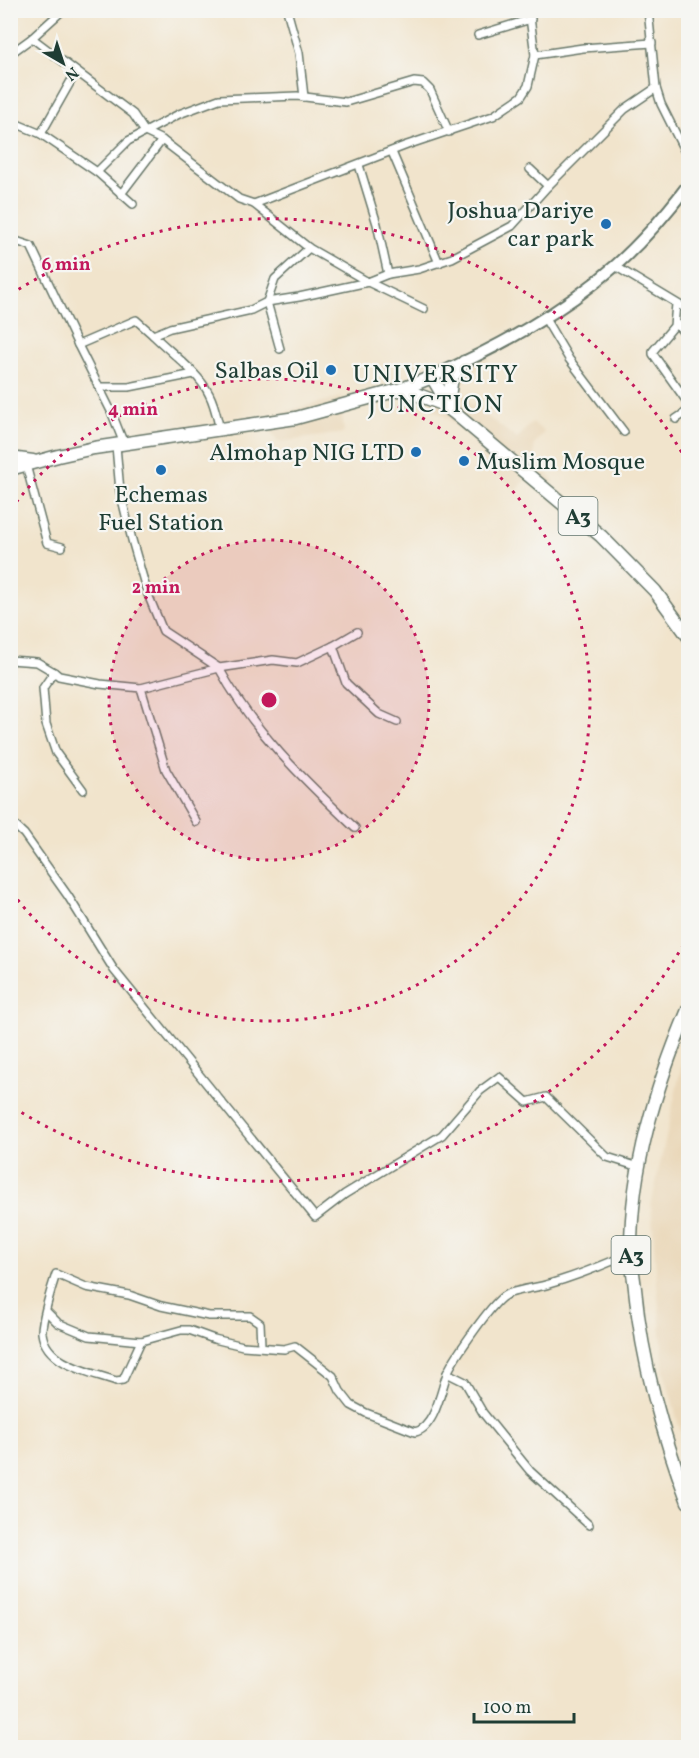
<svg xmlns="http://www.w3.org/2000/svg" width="699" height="1758" viewBox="0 0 699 1758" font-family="Vollkorn,serif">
	<rect width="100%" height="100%" fill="#f6f6f2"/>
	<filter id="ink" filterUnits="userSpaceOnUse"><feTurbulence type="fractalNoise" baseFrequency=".0167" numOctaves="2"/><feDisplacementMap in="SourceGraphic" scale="12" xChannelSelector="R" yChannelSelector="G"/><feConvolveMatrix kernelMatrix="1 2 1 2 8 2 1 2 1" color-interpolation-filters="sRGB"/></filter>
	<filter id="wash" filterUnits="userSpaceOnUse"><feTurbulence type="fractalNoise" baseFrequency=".008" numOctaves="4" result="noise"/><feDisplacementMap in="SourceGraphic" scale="24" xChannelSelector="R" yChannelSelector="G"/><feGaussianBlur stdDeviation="1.35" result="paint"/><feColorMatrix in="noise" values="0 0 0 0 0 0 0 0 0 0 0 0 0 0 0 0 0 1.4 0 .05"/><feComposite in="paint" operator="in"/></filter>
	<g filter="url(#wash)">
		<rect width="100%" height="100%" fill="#f1e4cc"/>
		<g fill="#ead8ba">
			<path d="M487,354L490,360L468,376L461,388L470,403L517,439L532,422L544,432L534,445L535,461L554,481L544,493L527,478L516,490L496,473L485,446L443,415L428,407L463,367Z"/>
			<path d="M341,397L344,433L278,442L261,418Z"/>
			<path d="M688,1036V1458L664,1371L651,1206Z"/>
		</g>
	</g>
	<g filter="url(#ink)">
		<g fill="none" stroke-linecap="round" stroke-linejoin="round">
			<defs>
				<g id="minor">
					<path d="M287,10L299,53L304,97"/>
					<path d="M529,10L535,55L583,48L652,43"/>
					<path d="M648,10L656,88L661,104L688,158"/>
					<path d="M478,35L531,19"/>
					<path d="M32,38L133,114L145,132L162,140L239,199L254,204L309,248L368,282L388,274L419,269L452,258L512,226L548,186L625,109L656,88"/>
					<path d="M10,54L32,38L63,10"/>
					<path d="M10,121L41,134L97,172L128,141L179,114L219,99L297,96L346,102L414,82L423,83L430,90L449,132"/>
					<path d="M41,134L76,72"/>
					<path d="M392,152L439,263"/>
					<path d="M359,165L377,224L388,274"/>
					<path d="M530,169L548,186"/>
					<path d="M97,172L133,204"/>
					<path d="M121,194L162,140"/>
					<path d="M254,204L407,145L493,116L521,97L528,86L535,55"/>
					<path d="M10,239L31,246L78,345L136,320L153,335L170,328L251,310L267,302L299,297L368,282L424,309"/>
					<path d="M615,266L688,310"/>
					<path d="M676,304L674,326L653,351V354L688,403"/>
					<path d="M544,317L569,359L624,432"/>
					<path d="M675,322L688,338"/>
					<path d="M153,335C170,352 199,373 209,394C215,405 217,418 220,430"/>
					<path d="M78,345L111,411L124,444"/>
					<path d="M280,349L267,302L275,279L309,248"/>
					<path d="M100,387H129L194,374"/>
					<path d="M676,419L688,411"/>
					<path d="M116,446L120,491L132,540L147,592L163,631L219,668L141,688L166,770L196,822"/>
					<path d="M26,465L47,543L62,547"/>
					<path d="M333,646L346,683L379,714L397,722"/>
					<path d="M10,660L37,662L54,672"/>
					<path d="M83,790L56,753L46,724L43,688L54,672L59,676L100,684L141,688"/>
					<path d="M10,821L24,834L68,896L114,970L315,1217L345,1194L442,1135L480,1091L499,1077L527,1102L546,1097L607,1157L639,1167"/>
					<path d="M355,828C304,780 252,730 219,668L273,660L297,663L333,646L357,632"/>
					<path d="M47,1312L58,1323L89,1336L141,1341L181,1330H189L214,1339L243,1346L284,1349L295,1346L333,1376L340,1391L351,1405L366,1413L415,1432C435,1428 441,1390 447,1374C452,1360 492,1303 504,1296C512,1290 538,1288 549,1284C577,1276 604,1265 631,1253"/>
					<path d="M141,1341L123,1380L116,1381C91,1372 46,1365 42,1333C41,1322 52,1286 56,1274L86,1287L129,1295L161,1306L209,1316H250L260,1323L261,1346"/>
					<path d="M447,1373L465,1382L483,1413L530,1471L589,1525"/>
				</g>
				<path id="secondary" d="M432,377C496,348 562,313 615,266C642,242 667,213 688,185"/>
				<g id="trunk">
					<path d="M402,389L440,403L452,411L601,536L655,591L688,636"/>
					<path d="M448,403L452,377L464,362"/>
					<path d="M10,458L33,461"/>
					<path d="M10,469L58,456L94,448L296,418L402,389L432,377L452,411"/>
					<path d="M688,1010C656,1086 630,1169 631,1253C631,1265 634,1277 635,1289C642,1363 662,1432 688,1502"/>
				</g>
			</defs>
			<use href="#minor" stroke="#687769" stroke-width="10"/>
			<use href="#secondary" stroke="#687769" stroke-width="14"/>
			<use href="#trunk" stroke="#687769" stroke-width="15"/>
			<use href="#minor" stroke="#fff" stroke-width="7"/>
			<use href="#secondary" stroke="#fff" stroke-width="10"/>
			<use href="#trunk" stroke="#fff" stroke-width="12"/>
		</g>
	</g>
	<circle cx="269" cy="700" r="160" fill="#c2185b" fill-opacity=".12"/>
	<g fill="none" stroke="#c2185b" stroke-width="3" stroke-dasharray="3 6">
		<circle cx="269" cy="700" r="160"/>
		<path d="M11 509A321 321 0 1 1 11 891"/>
		<path d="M688 937A481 481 0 0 1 11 1106M11 294A481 481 0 0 1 688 463"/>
	</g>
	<g fill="#1f6fb2" stroke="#f6f6f2" stroke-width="2">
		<circle cx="606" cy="224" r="6"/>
		<circle cx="331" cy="370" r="6"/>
		<circle cx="416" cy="452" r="6"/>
		<circle cx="464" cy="461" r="6"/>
		<circle cx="161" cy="470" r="6"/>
	</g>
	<g text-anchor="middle" stroke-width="4.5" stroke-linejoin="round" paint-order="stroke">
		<g fill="#f6f6f2" stroke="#60746d" stroke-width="1.5">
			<rect x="558.5" y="497" width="39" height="38" rx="4.5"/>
			<rect x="611.5" y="1236" width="39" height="38" rx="4.5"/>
		</g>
		<g font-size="22" font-weight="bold" fill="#1f3d34">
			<text x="578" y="524">A3</text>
			<text x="631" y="1263">A3</text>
		</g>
		<g font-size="24" fill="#1f3d34" stroke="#f6f6f2" text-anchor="end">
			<text x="594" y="218">Joshua Dariye<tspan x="594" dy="28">car park</tspan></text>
			<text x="319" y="378">Salbas Oil</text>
			<text x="404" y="460">Almohap NIG LTD</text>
			<text x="476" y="469" text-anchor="start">Muslim Mosque</text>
			<text x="161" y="502" text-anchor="middle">Echemas<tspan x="161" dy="28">Fuel Station</tspan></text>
		</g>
		<g font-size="26" letter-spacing="1.5" fill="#1f3d34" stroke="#f6f6f2">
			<text x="436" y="382">UNIVERSITY<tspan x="436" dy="30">JUNCTION</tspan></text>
		</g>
	</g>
	<circle cx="269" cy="700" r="9" fill="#c2185b" stroke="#f6f6f2" stroke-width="3"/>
	<g font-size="18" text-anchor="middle" font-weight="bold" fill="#c2185b" stroke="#f6f6f2" stroke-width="4.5" stroke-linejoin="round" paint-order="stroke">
		<text x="66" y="270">6 min</text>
		<text x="133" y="415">4 min</text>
		<text x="156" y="593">2 min</text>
	</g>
	<rect width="699" height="1758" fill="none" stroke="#f6f6f2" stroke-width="36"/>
	<g transform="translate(63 63) rotate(141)" stroke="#f6f6f2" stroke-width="4.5" paint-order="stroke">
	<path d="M0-4.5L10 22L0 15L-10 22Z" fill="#1f3d34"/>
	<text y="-9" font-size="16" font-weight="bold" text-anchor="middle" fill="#1f3d34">N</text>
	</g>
	<path d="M474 1713v9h100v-9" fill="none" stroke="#1f3d34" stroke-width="3"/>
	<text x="483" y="1713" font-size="18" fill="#1f3d34" stroke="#f6f6f2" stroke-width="4.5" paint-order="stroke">100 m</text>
</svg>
